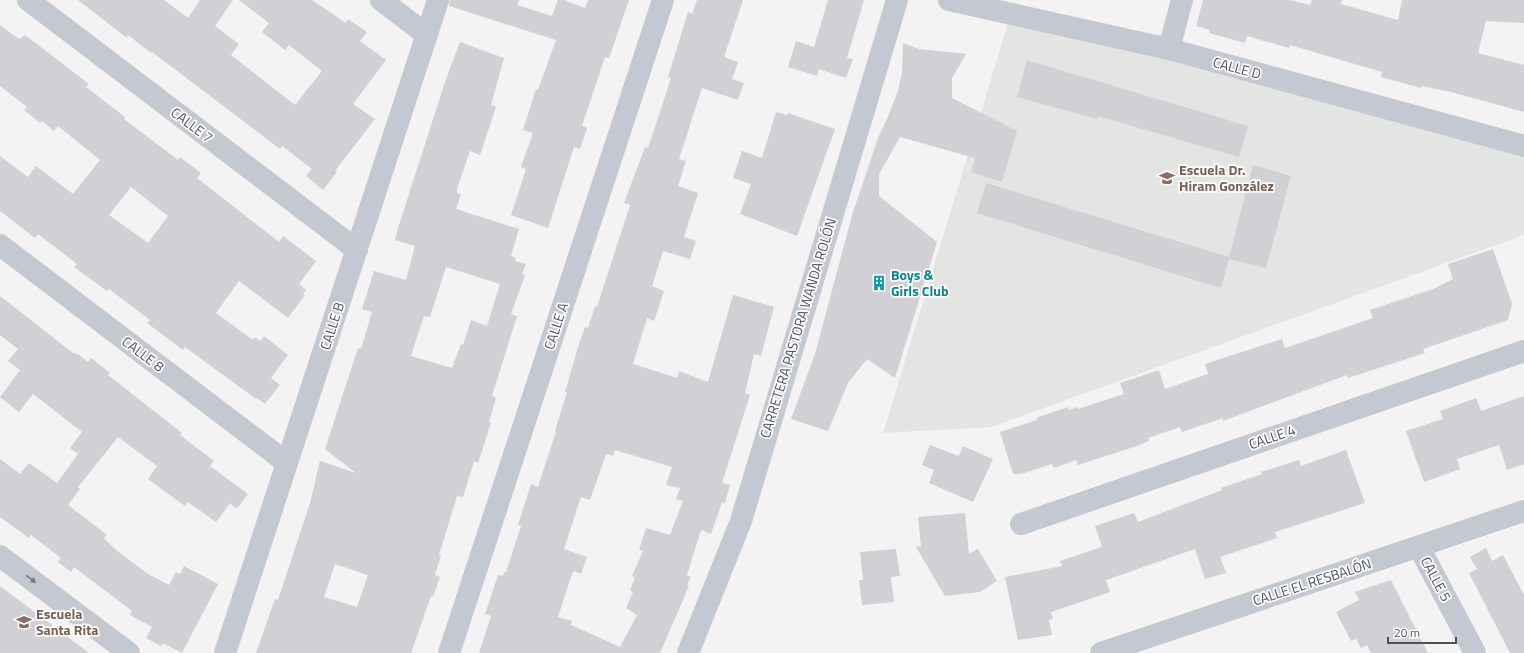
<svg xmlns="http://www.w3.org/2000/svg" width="1524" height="653" viewBox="0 0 1524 653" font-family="'Titillium Web',sans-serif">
	<rect width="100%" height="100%" fill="#f4f2f2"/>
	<path fill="#e4e4e3" d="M1013,7L1524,141V235L991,427L883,433Z"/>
	<g fill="#d0d0d5" fill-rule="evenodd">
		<path d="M78,0H164L188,18L200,0H233L215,26L239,44L231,55L295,105L322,71L289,45L285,50L262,32L269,23L239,0H312L346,23L348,19L367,32L360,41L386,60L353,104L375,119L335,171L337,172L323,190L306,176L312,169L282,146L280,149L152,52L151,53L128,35L127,38Z"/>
		<path d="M450,0H519L517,5L552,16L558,0H564L585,8L588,0H629L609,58L605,57L582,126L587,128L580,149L574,147L548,228L511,215L526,169L521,167L533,133L523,130L536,89L538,90L556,40L449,6Z"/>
		<path d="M697,0H743L724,57L738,62L732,79L744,83L738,100L702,88L679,159L686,161L678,186L698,193L684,237L696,241L690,259L663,251L652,286L664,291L654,321L647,318L633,364L677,378L679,371L708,382L733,295L774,307L761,356L754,354L745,393L750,395L722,483L730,485L725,503L722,502L711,534L701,530L687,575L691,577L687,585L689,586L660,653H479L491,616L485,614L498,575L503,576L504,572H506L521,526L518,525L531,484L538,487L556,432L555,431L567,392H565L579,344L585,327L588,328L595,306L597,307L630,205L624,203L645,147L648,148L671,78L668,77L688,12L692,14ZM615,450L672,467L666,485L680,488L676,499L683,501L670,535L646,528L639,550L643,551L632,576L635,577L630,590L633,592L626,608L637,615L620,647L571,625L572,621L558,617L572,574L574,571L581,574L587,557L564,549L581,497L590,500L606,454L613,456Z"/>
		<path d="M828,0H864L847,58L853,59L846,78L819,69L817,76L788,67L796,41L814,47Z"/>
		<path d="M1203,0H1290L1310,5L1312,0H1342L1341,4L1398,20L1402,0H1524V23L1486,21L1478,53L1524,65V112L1451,92L1422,86L1421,88L1381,77L1382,72L1290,45L1289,48L1247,36L1245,43L1209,33L1210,30L1196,26Z"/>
		<path d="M0,25L19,39L25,35L89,84L86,87L125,117L124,119L178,160L180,157L201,173L197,178L279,242L283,236L316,261L299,284L306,290L303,293L305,295L288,318L239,281L216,313L253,340L255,337L260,341L264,336L288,355L271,378L280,385L265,404L257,398L256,399L185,347L183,350L147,323L150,320L109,289L107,291L74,267L77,264L38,234L35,238L0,211V156L28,177L36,166L73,194L100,160L58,126L54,131L42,121L40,123L24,110L27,107L0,86ZM131,187L168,216L148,243L109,215Z"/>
		<path d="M460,42L504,58L491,105L496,107L480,155L470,151L457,189V193L461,194L456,209L519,229L511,256L516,258L515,261L526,264L522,274L525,275L511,314L517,316L492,396L496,398L489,422L491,423L478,463L474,461L463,497L457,496L439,555L441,556L435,575L440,577L433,597L431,596L411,653H256L275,599L278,600L310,503L320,461L356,473L325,449L358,348L361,349L372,312L362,309L374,271L406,280L415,246L395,240L398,228L445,82ZM446,267L500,284L487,326L471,320L463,345L461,344L452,368L411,356L424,316L430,317ZM335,564L368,575L357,607L324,597Z"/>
		<path d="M903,43L919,49L966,54L952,78V98L1017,131L1002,182L971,172L975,158L900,137L879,174V196L937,242L895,378L867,359L848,383L828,431L791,419L815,354L853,212L878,138L887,119L898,91L902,73Z"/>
		<path d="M1027,60L1248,126L1239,157L1098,116L1097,119L1017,97Z"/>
		<path d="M776,112L787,115L788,113L835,129L797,236L740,214L751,184L733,178L742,151L762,158Z"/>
		<path d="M1253,165L1291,176L1266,268L1229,259L1221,288L977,213L986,183L1229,257Z"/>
		<path d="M1493,249L1512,304L1508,320L1423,349L1425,353L1348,378L1347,375L1223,421V418L1182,432L1180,427L1148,438L1149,441L1134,447L1078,465L1076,460L1054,468L1052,464L1021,474H1013L1000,432L1037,420L1036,418L1068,407L1069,410L1078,407V409L1124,394L1120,383L1159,370L1165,389L1208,374L1205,364L1282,339L1285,348L1373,318L1370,310L1433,289L1453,279L1448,264Z"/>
		<path d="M0,296L73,353L78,354L88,362L91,358L110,373L108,375L182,433L180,435L214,461L210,466L248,494L238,507L235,508L230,503L216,522L188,502L185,506L148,479L157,466L118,437L78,487L80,489L68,505L107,535L104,538L116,550L148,574L169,585L176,572L180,574L184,566L218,584L182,653L163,643L161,646L146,638L152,627L130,615L132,611L74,567L71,572L58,562L61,558L31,535L29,538L0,517V459L20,474L29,463L57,483L78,454L70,448L82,432L33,394L19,412L0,397L20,370L8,361L18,349L0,335Z"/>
		<path d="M1524,396V464L1507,470L1499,445L1457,459L1460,469L1424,482L1406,431L1443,419L1440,411L1476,398L1481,411Z"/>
		<path d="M930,445L959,456L963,446L993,459L973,502L929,483L934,470L922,465Z"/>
		<path d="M1346,450L1365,503L1275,532L1277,538L1220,557L1226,573L1205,579L1195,549L1106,580L1110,592L1051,612L1053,619L1049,620L1052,635L1018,640L1005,577L1062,566L1060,561L1102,547L1095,526L1134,513L1138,522L1222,490L1221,488L1262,474L1261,472L1299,460L1301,466Z"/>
		<path d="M965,513L969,554L978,549L997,581L980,592L945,596L916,547L921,546L918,517Z"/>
		<path d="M1486,548L1492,561L1503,555L1524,595V653H1510L1469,573L1477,569L1470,557Z"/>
		<path d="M896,549L900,576L891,577L894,602L862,605L859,580H863L860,552Z"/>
		<path d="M1391,580L1404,606L1428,653H1371L1367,645L1361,648L1356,639L1351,641L1336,612L1359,600L1355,592Z"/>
		<path d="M0,586L89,653H0Z"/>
	</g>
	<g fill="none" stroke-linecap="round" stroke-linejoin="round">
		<g stroke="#c4c9d1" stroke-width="22">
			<path d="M28,0L357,250"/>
			<path d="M381,0L427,35"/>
			<path d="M949,0L1169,49L1524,146"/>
			<path d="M1169,49L1182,0"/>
			<path d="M0,245L287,463"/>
			<path d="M1021,524L1524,351"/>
			<path d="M1419,547L1475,653"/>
			<path d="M0,556L129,653"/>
			<path d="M225,653L438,0"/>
			<path d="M449,653L663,0"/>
			<path d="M1101,653L1524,511"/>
		</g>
		<path stroke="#c4c9d1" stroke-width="22" d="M688,653L741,521L897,0"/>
	</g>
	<defs><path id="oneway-solid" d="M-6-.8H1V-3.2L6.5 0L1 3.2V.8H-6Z"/></defs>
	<use fill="#707580" href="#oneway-solid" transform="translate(31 579) rotate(37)"/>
	<defs>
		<symbol id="school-bare" viewBox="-9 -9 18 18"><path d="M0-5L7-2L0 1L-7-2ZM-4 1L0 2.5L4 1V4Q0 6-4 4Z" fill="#8d6e63" stroke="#fff" stroke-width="2.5" paint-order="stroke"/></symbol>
		<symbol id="building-bare" viewBox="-9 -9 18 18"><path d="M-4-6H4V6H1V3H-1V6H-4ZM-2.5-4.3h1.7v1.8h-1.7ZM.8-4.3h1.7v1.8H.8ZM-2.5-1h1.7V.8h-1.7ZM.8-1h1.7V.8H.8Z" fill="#0f9aa8" stroke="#fff" stroke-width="2.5" paint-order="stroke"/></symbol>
	</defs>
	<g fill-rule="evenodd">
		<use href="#school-bare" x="1156" y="167" width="22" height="22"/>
		<use href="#building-bare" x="868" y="272" width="22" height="22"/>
		<use href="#school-bare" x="13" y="611" width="22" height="22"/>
	</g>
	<g text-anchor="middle" stroke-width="3.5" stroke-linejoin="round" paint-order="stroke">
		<g font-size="14" fill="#4c515d" stroke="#fff">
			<text transform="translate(1237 68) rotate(15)" y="5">CALLE D</text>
			<text transform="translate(192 125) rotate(37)" y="5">CALLE 7</text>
			<text transform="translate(332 326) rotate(-72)" y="5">CALLE B</text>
			<text transform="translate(556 326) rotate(-72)" y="5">CALLE A</text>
			<text transform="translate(798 328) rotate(-73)" y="5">CARRETERA PASTORA WANDA ROLÓN</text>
			<text transform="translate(143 354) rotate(37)" y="5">CALLE 8</text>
			<text transform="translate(1272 437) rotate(-19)" y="5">CALLE 4</text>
			<text transform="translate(1436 579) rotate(62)" y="5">CALLE 5</text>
			<text transform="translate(1312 582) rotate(-18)" y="5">CALLE EL RESBALÓN</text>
		</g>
		<g font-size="14" font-weight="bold" fill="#785e54" stroke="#fff" text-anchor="start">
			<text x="1179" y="175">Escuela Dr.<tspan x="1179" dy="16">Hiram González</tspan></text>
			<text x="36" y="619">Escuela<tspan x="36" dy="16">Santa Rita</tspan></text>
		</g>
		<g font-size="14" font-weight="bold" fill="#0d838f" stroke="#fff" text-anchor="start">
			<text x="891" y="280">Boys &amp;<tspan x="891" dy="16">Girls Club</tspan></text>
		</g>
	</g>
	<path d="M1388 637v6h68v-6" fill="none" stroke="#4c515d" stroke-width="2"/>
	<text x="1394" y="637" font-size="12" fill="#4c515d" stroke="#ffffff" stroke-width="3" paint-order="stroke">20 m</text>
</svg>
